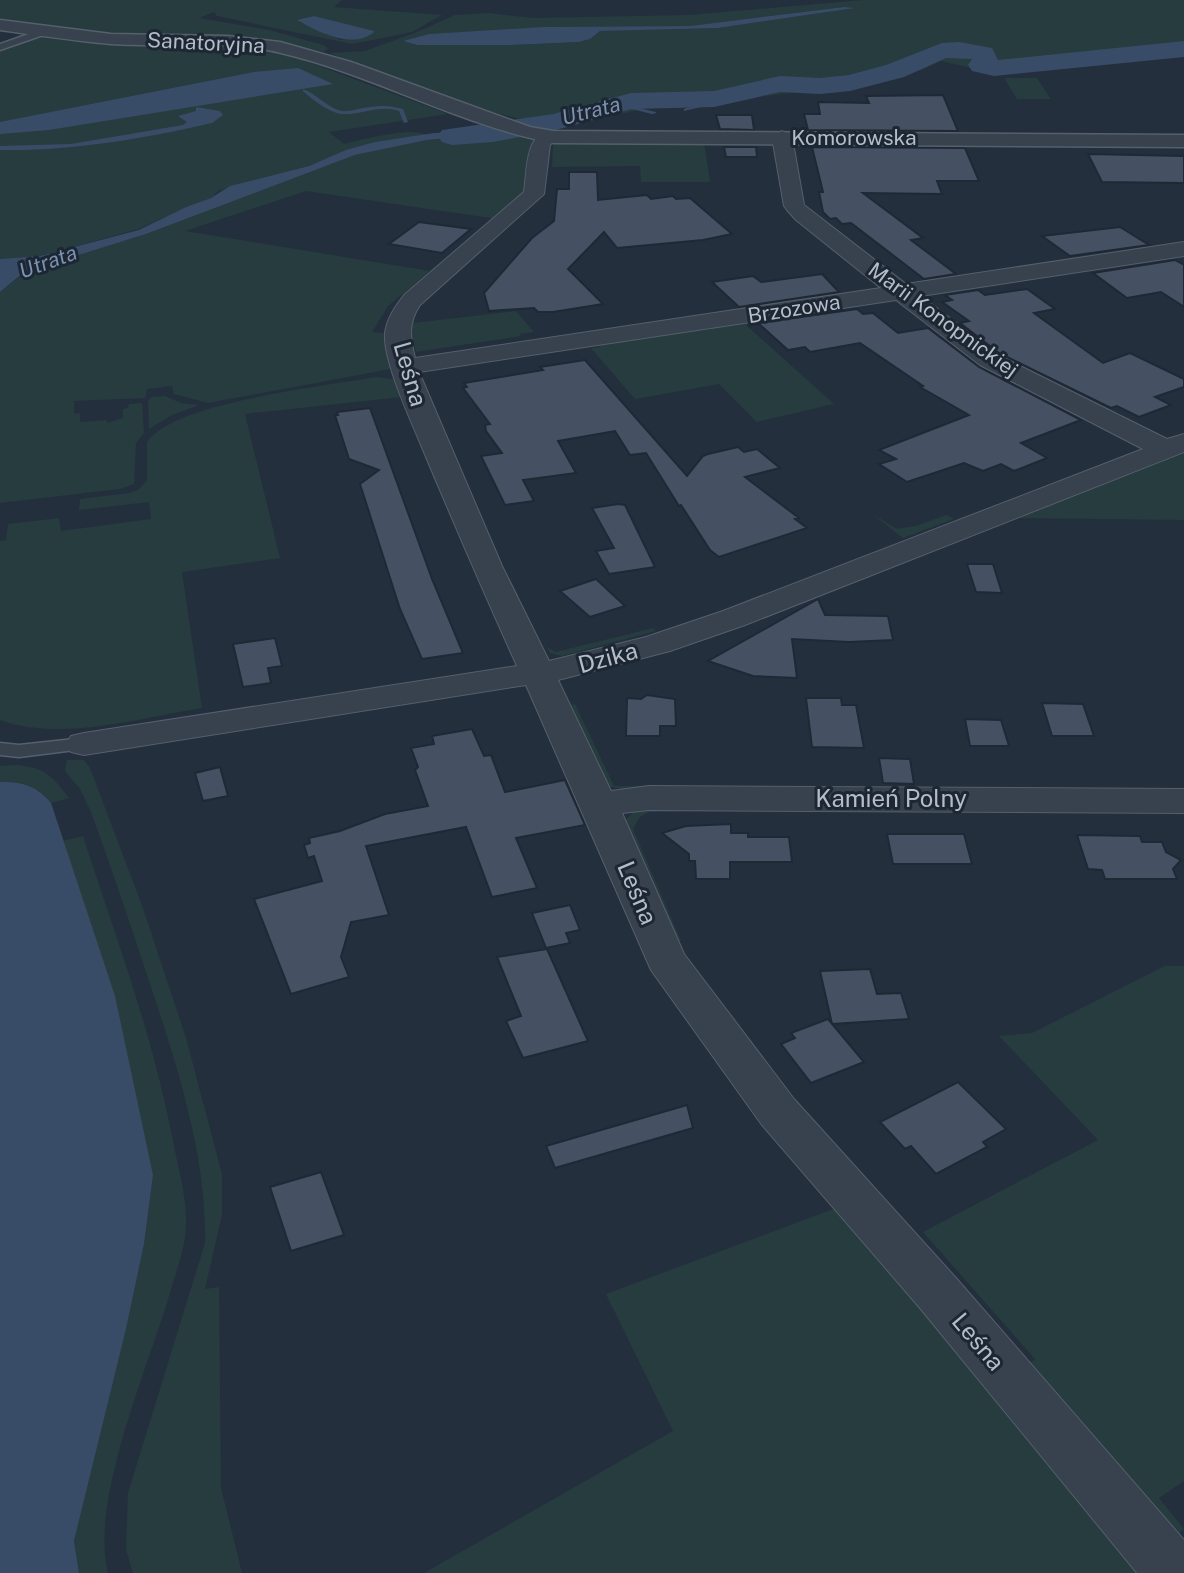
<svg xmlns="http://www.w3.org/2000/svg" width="1184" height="1573" viewBox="0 0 1184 1573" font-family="'Public Sans',sans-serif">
	<rect width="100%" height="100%" fill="#242f3e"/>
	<g fill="#263c3f" fill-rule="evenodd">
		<path d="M0,0H342L334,7L442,15L412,32L352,44L217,16L214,12L199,18L269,30L323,45L328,48L324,52L256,38L110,34L0,20ZM314,16L373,31L341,40L299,22Z"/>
		<path d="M863,0H1184V52L989,72L941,61L922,70L875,82L766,96L765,94L706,104L650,107L558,129L489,111L329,53L365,51L417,32L455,15L488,13L533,18L689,15ZM844,7L854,8L718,28L600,31L590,39L579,42L511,45H417L403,41L429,34L556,27L690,26Z"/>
		<path d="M56,36L126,45H241L284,53L448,114L329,132L344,144C363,140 410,126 426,135L375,142L309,166L246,182L218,191L211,198L186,207L139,229L40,256L0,259V50L39,37Z"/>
		<path d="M1004,78H1037L1051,99H1017Z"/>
		<path d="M516,132L534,141L530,184L528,191L497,219L306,191L185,231L430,271L388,306L372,332L390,334L396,368L208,403L174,394L172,386L147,389L145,398L74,401V414L80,413V422L107,420V423L123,418V409L128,408L129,404L142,403L144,433L136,443L134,484L120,489L0,503V292L24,273L34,269L146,234L355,155L427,140Z"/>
		<path d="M563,142H704L710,182H641L640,166L552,167L553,145Z"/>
		<path d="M516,311L534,332L520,334L521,336L416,352L412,338L413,323Z"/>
		<path d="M778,315L780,319L746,325L834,404L757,422L719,384L635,399L591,348L600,347L599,344L698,329L700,331L712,329L710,327Z"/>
		<path d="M376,377L400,380L402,397L245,414L280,558L182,572L202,708C139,718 61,742 0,720V541L6,540L8,524L59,518L61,531L151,519L149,502L79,510L80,499L129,493L138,490L147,480V442C174,402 326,386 376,377Z"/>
		<path d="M165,396L181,403L199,405L172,415L149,429L148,402L151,397Z"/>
		<path d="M1184,448V520L1009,518Z"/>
		<path d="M871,513L897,529L915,526L947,515L954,519L903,538Z"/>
		<path d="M653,628L656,631L562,656L550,653L540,635L548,648L556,652Z"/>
		<path d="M575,704L614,786H682V790H628L606,786L566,707Z"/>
		<path d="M67,760H84L90,768L144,911L186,1038L222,1174V1215L205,1289L219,1287L221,1488L242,1573H133L126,1550L128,1493L205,1243C207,1157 177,1065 150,984C131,927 112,869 91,812L80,789L65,771Z"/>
		<path d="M17,765C46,768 52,776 69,798L51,803C39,786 20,781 0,782V766Z"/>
		<path d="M635,810H652L640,817L633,829L681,941H672L624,822Z"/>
		<path d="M83,836C116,937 153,1036 173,1141C178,1168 187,1197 186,1224C186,1245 178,1266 172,1286C151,1361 89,1500 108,1573H79L74,1541L126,1329L144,1244L153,1175L63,841Z"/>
		<path d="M1165,966H1184V1481L1159,1498L1184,1529L1170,1541L1022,1368L1035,1359L923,1232L1098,1140L999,1036L1032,1033Z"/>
		<path d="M844,1205L1155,1573H424L673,1431L606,1294Z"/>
	</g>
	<g fill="#394c67">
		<path d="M844,7L855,8L718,28L600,31L590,39L579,42L511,45H417L403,41L429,34L544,27L690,26Z"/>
		<path d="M314,16L374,31V32C353,50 318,32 297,20Z"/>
		<path d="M298,68L333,84L49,130L0,134V122L254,72Z"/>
		<path d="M196,107L220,111L223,115L212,123C143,139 71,151 0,150V146L71,144L183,125L187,122L178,116L196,111Z"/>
		<path d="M505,129L516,132L427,140L355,155L146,234L34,269L23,273L0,292V259L40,256L139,230L186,207L211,198L230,186L309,166L346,150L375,142L434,133Z"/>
		<path d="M0,782C21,781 38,786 51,803L115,996L153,1175L144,1244L126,1329L74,1541L79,1573H0Z"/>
	</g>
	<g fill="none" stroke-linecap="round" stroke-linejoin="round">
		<g fill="#394c67" fill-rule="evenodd">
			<path d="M303,89C315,93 329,109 342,111C346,112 354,110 358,109C374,106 387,104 403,109L408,122L404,123L399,111C379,104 362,115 342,114C332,114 311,99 303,91Z"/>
			<path d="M699,98L703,99L701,107L684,111V109L697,105Z"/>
			<path d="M616,103L656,112V113L652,114L616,105Z"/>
		</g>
		<path fill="#394c67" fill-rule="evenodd" d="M1184,41V57L994,76L972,71L968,65L972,59L946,58L904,77L850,91L820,94L780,92L714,107L632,109L556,130L493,142L452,145L442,142L438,136L442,130L553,114L631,93L714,91L780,76L820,78L849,75L886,65L942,43L959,42L992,48L998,60Z"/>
	</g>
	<g fill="#455162" stroke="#1f2835" stroke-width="2">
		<path d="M943,95L958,131L808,130L804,114H820L818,102L869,103L866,96Z"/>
		<path d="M716,115H752L754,130L720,129Z"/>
		<path d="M724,147H756L757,157H726Z"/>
		<path d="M812,147L965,148L979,181H937L942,194L863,193L923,238L911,240L956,274L924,279L851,223L842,224L836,218L830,219L823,212L819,192H823Z"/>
		<path d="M1088,154L1184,156V183L1102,182Z"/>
		<path d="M569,172H597L598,200L647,195L651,199L673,196L676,199L690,198L732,234L703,240L617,248L604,232L568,269L603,304L553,312H538L534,308L489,311L484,293L532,238L554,221L557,189H569Z"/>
		<path d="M419,222L471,229L442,253L389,244Z"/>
		<path d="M1120,227L1149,245L1070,256L1042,236Z"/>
		<path d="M1175,260L1184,265V307L1161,292L1127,298L1093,273Z"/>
		<path d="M822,274L839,292L739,307L712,282L753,276L761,282Z"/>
		<path d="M1027,289L1055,309L1034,313L1103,363L1130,353L1184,379V387L1155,397L1171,405L1139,417L1117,406L1111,408L999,353L960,323L969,321L942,302L952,300L945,295L978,290L985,295Z"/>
		<path d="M857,309L863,314L873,313L898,333L928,328L979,367L1081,420L1021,443L1047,458L1014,471L1001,464L983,471L964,463L907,482L879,464L896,459L879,450L969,415L920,387L923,386L860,343L810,352L805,347L788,350L758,323Z"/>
		<path d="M585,360L687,476L703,456L708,454L738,447L744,452L757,449L780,468L745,477L799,518L795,519L807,528L719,557L710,550L681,505L679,506L646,453L630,455L615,431L558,441L576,473L523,480L534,501L505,505L481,456L502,453L486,431L485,425L490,424L463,388L467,387L464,383L543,370L540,367Z"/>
		<path d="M370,408L432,579L463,653L422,659L400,609L360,484L379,470L349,459L335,415H338L337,412Z"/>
		<path d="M618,504L625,505L655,567L609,574L596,551L614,548L592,508Z"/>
		<path d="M967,564H993L1002,593L976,592Z"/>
		<path d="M596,579L625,606L590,617L560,591Z"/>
		<path d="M818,599L825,615L888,616L893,640L849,642L792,639L797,678L753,676L708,661Z"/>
		<path d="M275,638L282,666L268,668L271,683L243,687L233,644Z"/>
		<path d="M647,695L675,699L676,726H660V736H626L627,698L641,699Z"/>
		<path d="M806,698H841L842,705H856L864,748L812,747Z"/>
		<path d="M1042,703L1083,704L1094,736H1052Z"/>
		<path d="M965,719L1001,720L1009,746H970Z"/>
		<path d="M472,729L484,756L491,755L505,792L565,780L585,825L516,838L537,888L492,897L466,827L366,846L389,915L351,922L341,957L349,977L291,994L254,899L322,881L314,856L308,858L304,845L310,843L309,838L340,831L385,814L428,806L415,770L418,767L411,748L434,744L432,736Z"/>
		<path d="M879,758L910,759L914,784L883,783Z"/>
		<path d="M220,767L228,796L203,801L195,773Z"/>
		<path d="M731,824V833H748V837H789L792,862H730V879H696L695,861H689V854L662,833L686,826Z"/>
		<path d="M887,834H964L972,864H893Z"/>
		<path d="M1077,835L1140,836L1142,842H1162L1166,852L1181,860L1173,869L1177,879H1105L1102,870L1088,869Z"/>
		<path d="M570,905L580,930L566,933L570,943L546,948L532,913Z"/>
		<path d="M547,949L588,1041L523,1058L506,1021L521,1016L497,957Z"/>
		<path d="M870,969L877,994L901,993L909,1019L832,1024L820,971Z"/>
		<path d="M828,1019L864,1062L811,1083L781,1044L795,1038L791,1033Z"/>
		<path d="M958,1082L1006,1129L983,1142L987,1147L936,1174L911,1146L905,1149L880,1122Z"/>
		<path d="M687,1105L693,1128L555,1168L546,1146Z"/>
		<path d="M321,1172L344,1235L291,1251L270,1187Z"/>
	</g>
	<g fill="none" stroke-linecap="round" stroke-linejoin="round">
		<defs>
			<g id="service">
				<path d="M46,28L49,33L0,50V44Z"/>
				<path d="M84,738L91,740L93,744L91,748L19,757L0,755V743L19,745Z"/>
			</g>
			<path id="minor" d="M547,131L557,137L550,145L544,194L420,305C408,323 410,337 415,358L881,288L796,220L787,210L784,206L772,137L782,131L792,137L804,205L906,284L1184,242V256L921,296L998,355L1167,439L1184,434V452L745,625L670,651L558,680L611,791L649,786L1184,789V813L649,810L622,813L684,954L794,1099L956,1278L1184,1540V1573H1137L920,1308L762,1125L651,970L526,685L84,755L71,752L66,744L71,736L84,733L517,666C484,593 452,519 421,445C410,418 383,361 385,333C387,318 395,307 404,295L524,192C527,173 525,137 547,131ZM896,300L980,365L1143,449L723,611L646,637L549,661L502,566L419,372Z"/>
			<path id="tertiary" d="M0,20L111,34L228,36L280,42L351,62L530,127L553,131L1184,135V147L553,143C459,125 374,75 281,53C226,39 167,48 111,44C74,41 37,35 0,30Z"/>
		</defs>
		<use href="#service" stroke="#565f6c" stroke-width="3"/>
		<use href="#minor" stroke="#565f6c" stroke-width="2"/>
		<use href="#tertiary" stroke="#565f6c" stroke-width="3"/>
		<use href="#service" fill="#38414e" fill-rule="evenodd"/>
		<use href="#minor" fill="#38414e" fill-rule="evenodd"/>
		<use href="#tertiary" fill="#38414e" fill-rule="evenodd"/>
	</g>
	<g text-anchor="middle" stroke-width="6" stroke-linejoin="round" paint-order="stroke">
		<g font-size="21" fill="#b4bcc9" stroke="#1d2633">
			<text transform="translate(206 43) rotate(3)" y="7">Sanatoryjna</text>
			<text x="854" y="145">Komorowska</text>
			<text transform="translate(794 309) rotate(-9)" y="7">Brzozowa</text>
			<text transform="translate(943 320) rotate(36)" y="7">Marii Konopnickiej</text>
		</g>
		<g font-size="21" font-style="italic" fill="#7c92b1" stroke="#1d2633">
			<text transform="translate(591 111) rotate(-14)" y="7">Utrata</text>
			<text transform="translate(48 262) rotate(-20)" y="7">Utrata</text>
		</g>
		<g font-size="24" fill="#b4bcc9" stroke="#1d2633">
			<text transform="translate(410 374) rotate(74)" y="8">Leśna</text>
			<text transform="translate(608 658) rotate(-15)" y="8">Dzika</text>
			<text x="891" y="807">Kamień Polny</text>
			<text transform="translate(637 893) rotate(67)" y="8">Leśna</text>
			<text transform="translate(978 1342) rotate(50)" y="8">Leśna</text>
		</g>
	</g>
</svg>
